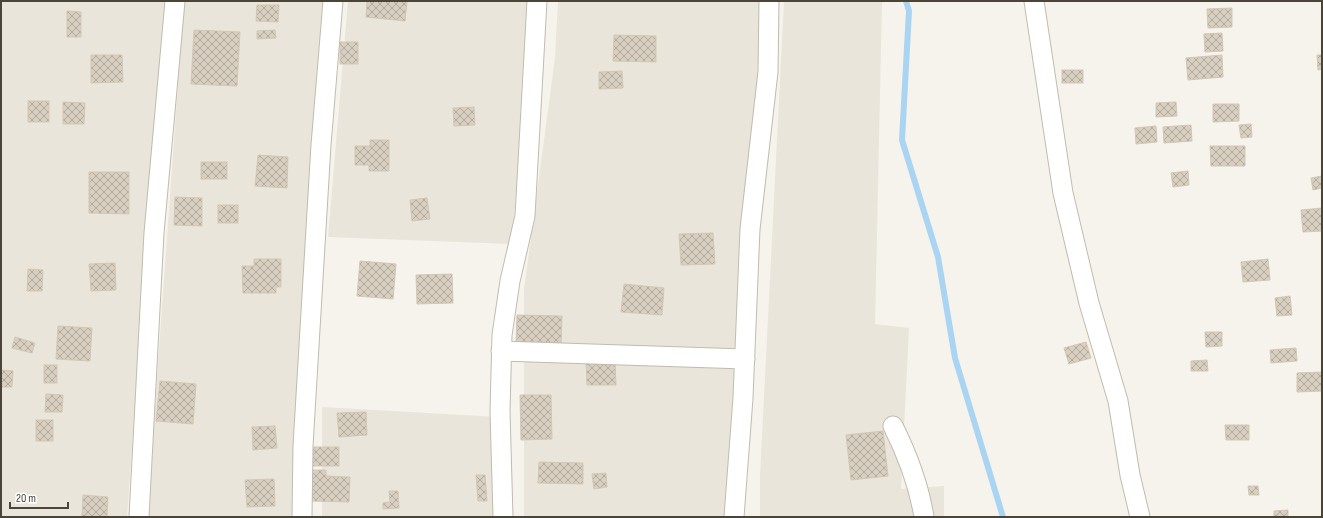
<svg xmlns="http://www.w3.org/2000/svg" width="1323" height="518" viewBox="0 0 1323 518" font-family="'Sofia Sans Condensed',sans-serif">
	<defs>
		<pattern id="building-cross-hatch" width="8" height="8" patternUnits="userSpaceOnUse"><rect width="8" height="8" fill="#d8cfc1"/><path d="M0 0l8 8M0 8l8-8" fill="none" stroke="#b1aa9e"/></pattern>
	</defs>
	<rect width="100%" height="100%" fill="#f6f3ec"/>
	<g fill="#eae5da">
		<path d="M1,1H165L127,517H1Z"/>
		<path d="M184,1H327L292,517H147Z"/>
		<path d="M348,1H531L512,244L328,237Z"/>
		<path d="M558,1H760L742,517H524V290L555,58Z"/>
		<path d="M784,1H882L875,324L909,328L901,489L944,486V517H760V476Z"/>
		<path d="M322,407L499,417L496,517H322Z"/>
	</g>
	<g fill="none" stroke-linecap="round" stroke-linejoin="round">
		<path stroke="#a9d4f2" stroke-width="6" d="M906,1L909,11L902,140L938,257L955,358L1003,517"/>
	</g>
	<g fill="url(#building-cross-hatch)" stroke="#d3c7b4">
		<path d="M367,1H407L405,21L366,17Z"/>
		<path d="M257,5H279L278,22L256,21Z"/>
		<path d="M1232,8V27L1208,28L1207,9Z"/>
		<path d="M67,11L81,12V37H67Z"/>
		<path d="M194,30L240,32L237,86L191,84Z"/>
		<path d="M275,30L276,38L257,39V31Z"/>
		<path d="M1222,33L1223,51L1205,52L1204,34Z"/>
		<path d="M614,35L656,36V62L613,61Z"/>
		<rect x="340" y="42" width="18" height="22"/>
		<path d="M91,55H122L123,82L91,83Z"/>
		<path d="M1222,55L1223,77L1188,80L1186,58Z"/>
		<path d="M1317,55H1322V69L1318,70Z"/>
		<rect x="1062" y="70" width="21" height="13"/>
		<path d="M622,71L623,88L599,89V72Z"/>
		<rect x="28" y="101" width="21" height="21"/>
		<path d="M63,102L85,103L84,124H63Z"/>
		<path d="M1176,102L1177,116L1156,117V103Z"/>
		<path d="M1213,104H1239V121L1213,122Z"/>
		<path d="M474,107L475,125L454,126L453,108Z"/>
		<path d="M1251,124L1252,137L1241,138L1239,125Z"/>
		<path d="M1191,125L1192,141L1164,143L1163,127Z"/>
		<path d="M1156,126L1157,142L1136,144L1135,128Z"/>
		<path d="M370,140H389V171H369V165H355V146H370Z"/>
		<path d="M1210,146H1245V166H1211Z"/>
		<path d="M258,155L288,157L287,188L255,186Z"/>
		<rect x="201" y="162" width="26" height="17"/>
		<path d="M1188,171L1189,185L1173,187L1171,173Z"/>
		<path d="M89,172H129V214L89,213Z"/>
		<path d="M1322,176V188L1313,190L1311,178Z"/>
		<path d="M175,197L202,198V226L174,225Z"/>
		<path d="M427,198L430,219L412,221L410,200Z"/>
		<rect x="218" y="205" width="20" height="18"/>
		<path d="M1322,208V231L1303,232L1301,210Z"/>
		<path d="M713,233L715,264L681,265L679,234Z"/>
		<path d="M254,259H281V287H276V293H243L242,266H254Z"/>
		<path d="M1268,259L1270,280L1243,282L1241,262Z"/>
		<path d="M360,261L396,264L393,299L357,296Z"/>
		<path d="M115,263L116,290L91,291L89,264Z"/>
		<path d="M28,269L43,270L42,291H27Z"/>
		<path d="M452,274L453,303L417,304L416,275Z"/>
		<path d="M624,284L664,288L662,315L621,312Z"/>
		<path d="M1290,296L1292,315L1277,316L1275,298Z"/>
		<path d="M517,315L562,316L561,346L516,344Z"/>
		<path d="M58,326L92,328L90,361L56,359Z"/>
		<path d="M1205,332H1222V346L1206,347Z"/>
		<path d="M15,337L35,343L32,353L12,348Z"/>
		<path d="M1086,342L1091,358L1069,364L1064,348Z"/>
		<path d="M1296,348L1297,361L1271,363L1270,350Z"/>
		<path d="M586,360H615L616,385H587Z"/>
		<path d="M1207,360L1208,371H1191V361Z"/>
		<rect x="44" y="365" width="13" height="18"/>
		<path d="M1,370L13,371L12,387H1Z"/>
		<path d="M1322,372V391L1297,392V373Z"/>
		<path d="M160,381L196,384L193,424L156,421Z"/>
		<path d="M46,394L63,395L62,412H45Z"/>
		<path d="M520,395H551L552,439L521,440Z"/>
		<path d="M366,412L367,435L339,437L337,413Z"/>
		<rect x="36" y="420" width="17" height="21"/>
		<path d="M1225,425H1249V440H1226Z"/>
		<path d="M275,426L277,448L253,450L252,427Z"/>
		<path d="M883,431L888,476L851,480L846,435Z"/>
		<rect x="311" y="447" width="28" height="19"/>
		<path d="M539,462L583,463V484L538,483Z"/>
		<path d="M311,470H326V476L350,477L349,502L311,501Z"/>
		<path d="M606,473L607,487L594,489L592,474Z"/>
		<path d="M476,475H485L487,501H478Z"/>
		<path d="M274,479L275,506L247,507L245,480Z"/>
		<path d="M1248,486H1258L1259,495H1249Z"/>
		<path d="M389,491H398L399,508L383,509V503L390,502Z"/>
		<path d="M83,495L108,497L107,517H82Z"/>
		<path d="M1288,510V517H1274V511Z"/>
	</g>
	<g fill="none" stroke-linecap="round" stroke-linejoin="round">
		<defs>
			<g id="minor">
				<path d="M1034,1L1063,193L1089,303L1118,401L1130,475L1140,517"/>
				<path d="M501,351L745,359"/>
				<path d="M893,426C907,454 919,486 924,517"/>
				<path d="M139,517L154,233L175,1"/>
				<path d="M302,517L303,446L321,145L333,1"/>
				<path d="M503,517L500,411L502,335L510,281L525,216L537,1"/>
				<path d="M734,517L743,398L750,229L768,72L769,1"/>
			</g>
		</defs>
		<use href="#minor" stroke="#c2bbae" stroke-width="21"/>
		<use href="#minor" stroke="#fff" stroke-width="19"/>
	</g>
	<rect width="1323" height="518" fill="none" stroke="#4b4439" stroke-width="4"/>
	<path d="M10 502v6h58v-6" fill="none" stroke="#4b4439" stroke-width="2"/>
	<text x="16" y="502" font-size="12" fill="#4b4439" stroke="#ffffff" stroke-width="3" paint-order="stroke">20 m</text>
</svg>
